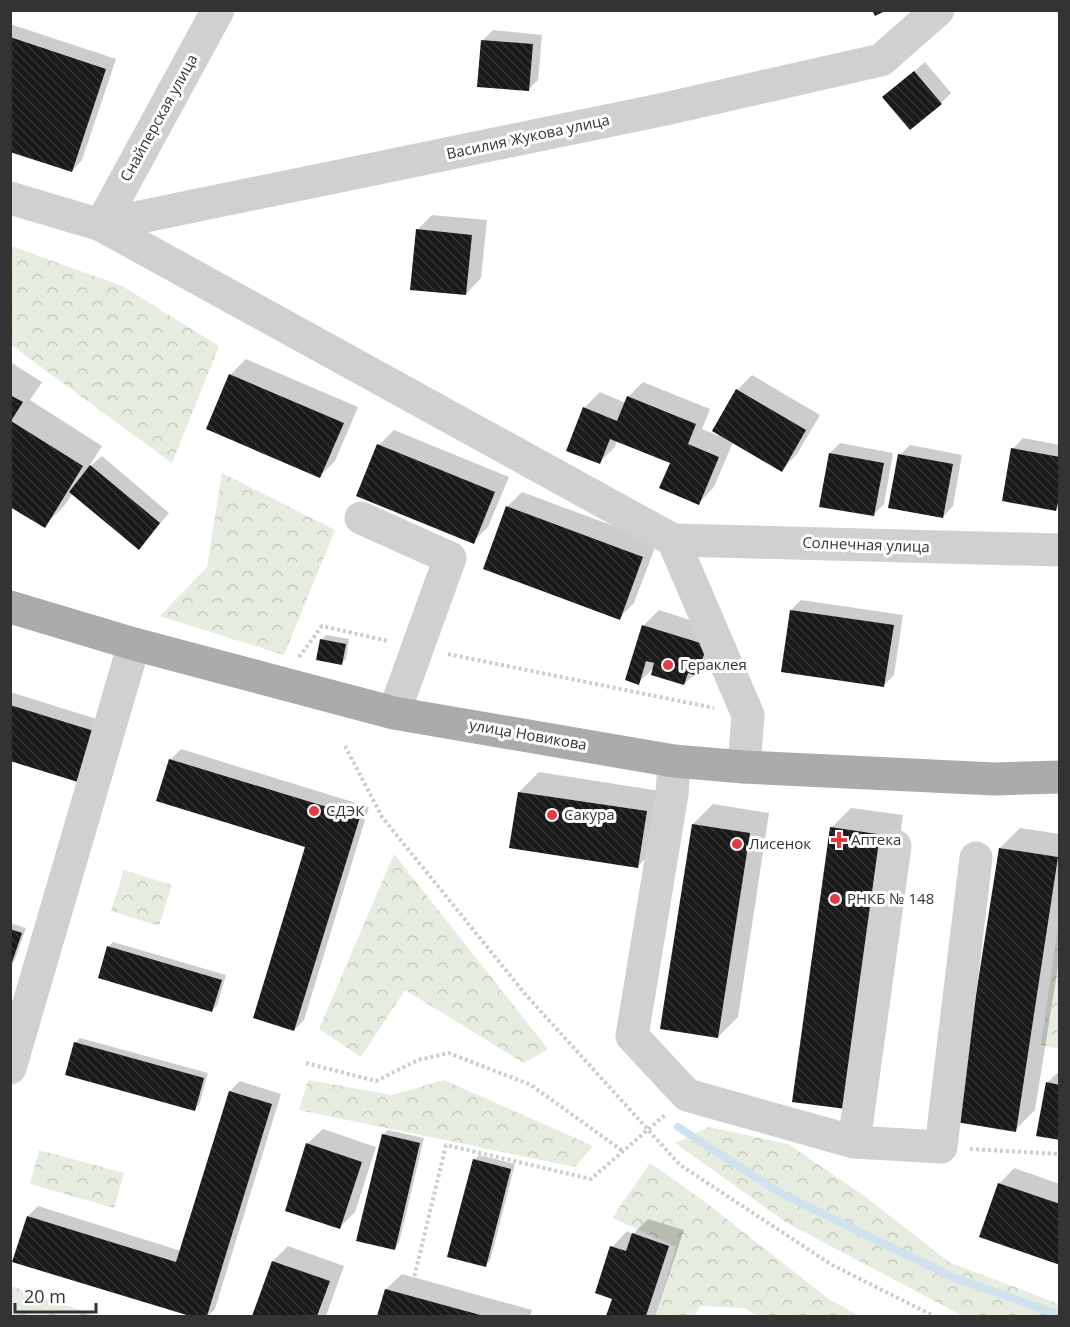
<svg xmlns="http://www.w3.org/2000/svg" width="1070" height="1327" viewBox="0 0 1070 1327" font-family="'Open Sans',sans-serif">
	<defs>
		<pattern id="forest-crowns" width="20" height="18" patternUnits="userSpaceOnUse" patternTransform="scale(1.5)"><rect width="20" height="18" fill="#e6ecdf"/><path d="M2 6a3 3 0 1 1 6 0M12 15a3 3 0 1 1 6 0" fill="none" stroke="#c6cbc0"/></pattern>
		<pattern id="building-back-hatch" width="6" height="6" patternUnits="userSpaceOnUse" patternTransform="scale(1.5)"><rect width="6" height="6" fill="#1a1a1a"/><path d="M-1 5l2 2M0 0l6 6M5-1l2 2" fill="none" stroke="#333"/></pattern>
	</defs>
	<rect width="100%" height="100%" fill="#fff"/>
	<g fill="url(#forest-crowns)">
		<path d="M11,246L122,286L219,346L172,463L11,345Z"/>
		<path d="M222,473L335,530L284,655L160,616L207,567Z"/>
		<path d="M394,854L548,1049L524,1063L405,990L361,1057L319,1029Z"/>
		<path d="M124,870L172,885L159,926L111,911Z"/>
		<path d="M1059,919V1049L1041,1045Z"/>
		<path d="M308,1080L392,1095L444,1080L593,1146L575,1167L299,1110Z"/>
		<path d="M709,1127L788,1144L863,1195L949,1262L1059,1304V1316H963L787,1223L675,1143Z"/>
		<path d="M39,1150L124,1173L114,1208L30,1184Z"/>
		<path d="M650,1163L705,1202L830,1300L860,1316H759L744,1308L700,1306L694,1316H655L676,1247L612,1218Z"/>
		<path d="M11,1286L97,1316H11Z"/>
	</g>
	<g fill="#0003">
		<path d="M10,24L116,59L82,160L72,171L10,150Z"/>
		<path d="M493,30L542,35L538,80L528,90L483,40Z"/>
		<path d="M925,62L951,93L941,103L895,88Z"/>
		<path d="M432,215L487,220L481,278L466,294L417,230Z"/>
		<path d="M246,359L358,407L335,461L320,476L230,375Z"/>
		<path d="M10,362L42,382L30,400L102,446L88,468L102,456L169,513L149,537L73,493L64,506L44,526L10,505Z"/>
		<path d="M752,375L820,415L797,454L782,470L733,442L714,487L699,503L671,462L617,440L615,447L599,463L584,408L600,392L626,403L628,397L643,382L710,409L702,429L719,436L737,390Z"/>
		<path d="M394,430L509,477L488,527L473,542L379,445Z"/>
		<path d="M1023,438L1060,445V506L1056,510L1013,449Z"/>
		<path d="M840,443L893,453L884,504L873,515L830,453Z"/>
		<path d="M910,445L962,455L953,506L943,517L900,455Z"/>
		<path d="M522,492L657,542L634,603L619,618L507,507Z"/>
		<path d="M801,600L903,615L894,675L884,685L791,610Z"/>
		<path d="M659,610L721,630L712,659L684,684L655,667L638,683L643,626Z"/>
		<path d="M326,635L349,639L346,659L341,664L321,640Z"/>
		<path d="M10,692L103,721L88,771L10,760Z"/>
		<path d="M181,749L369,807L304,1020L294,1030L307,846L158,800L171,759Z"/>
		<path d="M539,772L666,792L658,846L638,866L519,792Z"/>
		<path d="M713,804L769,813L738,1017L718,1037L693,824Z"/>
		<path d="M851,808L903,815L866,1088L831,828Z"/>
		<path d="M1020,828L1060,834V954L1035,1110L1015,1130L1000,848Z"/>
		<path d="M10,923L26,928L14,962L10,966Z"/>
		<path d="M113,942L226,975L217,1006L212,1010L108,947Z"/>
		<path d="M80,1038L208,1073L199,1105L194,1109L75,1043Z"/>
		<path d="M1057,1073H1060V1138L1047,1083Z"/>
		<path d="M240,1081L281,1094L215,1309L208,1316H195L14,1261L28,1216L38,1206L181,1251L230,1091Z"/>
		<path d="M323,1129L376,1147L355,1212L340,1227L307,1144Z"/>
		<path d="M388,1130L424,1138L399,1243L394,1248L383,1135Z"/>
		<path d="M479,1155L515,1164L490,1261L485,1265L474,1160Z"/>
		<path d="M1014,1168L1060,1184V1263L999,1184Z"/>
		<path d="M648,1219L684,1230L655,1316H607L613,1298L612,1247L627,1231L633,1234Z"/>
		<path d="M288,1246L344,1266L326,1316H254L273,1261Z"/>
		<path d="M402,1274L532,1310L530,1316H379L386,1289Z"/>
	</g>
	<g fill="none" stroke-linecap="round" stroke-linejoin="round">
		<path stroke="#cfe2ee" stroke-width="8" d="M678,1127L784,1195L955,1278L1060,1315"/>
	</g>
	<g fill="url(#building-back-hatch)">
		<path d="M872,10H887L875,16Z"/>
		<path d="M10,37L106,69L72,172L10,152Z"/>
		<path d="M481,40L533,44L529,91L477,87Z"/>
		<path d="M914,71L942,104L910,130L882,97Z"/>
		<path d="M416,229L472,235L466,295L410,290Z"/>
		<path d="M229,374L344,423L320,478L206,429Z"/>
		<path d="M736,389L806,430L782,472L712,431Z"/>
		<path d="M10,395L23,402L11,421L83,466L45,528L10,507Z"/>
		<path d="M627,396L696,424L688,444L719,457L699,505L659,488L670,463L610,439L600,464L566,451L583,407L617,421Z"/>
		<path d="M377,444L495,492L474,544L356,496Z"/>
		<path d="M1011,448L1060,457V494L1056,511L1002,501Z"/>
		<path d="M829,453L884,463L874,516L819,507Z"/>
		<path d="M898,454L953,464L943,518L888,508Z"/>
		<path d="M90,465L160,523L139,550L69,492Z"/>
		<path d="M506,506L643,557L620,620L483,569Z"/>
		<path d="M790,610L894,625L884,687L781,672Z"/>
		<path d="M642,625L707,645L697,676L688,673L684,685L651,675L654,663L646,661L639,685L625,680Z"/>
		<path d="M320,639L346,644L342,665L316,660Z"/>
		<path d="M10,705L94,731L78,782L10,761Z"/>
		<path d="M169,759L360,817L294,1031L253,1018L305,847L156,801Z"/>
		<path d="M518,792L647,811L638,868L509,848Z"/>
		<path d="M692,824L750,833L718,1038L660,1029Z"/>
		<path d="M830,827L884,835L846,1109L792,1102Z"/>
		<path d="M999,848L1058,857L1016,1132L956,1122Z"/>
		<path d="M10,929L22,933L11,965H10Z"/>
		<path d="M107,946L222,980L212,1012L98,978Z"/>
		<path d="M74,1042L204,1078L195,1111L65,1075Z"/>
		<path d="M1046,1082L1060,1085V1140L1036,1136Z"/>
		<path d="M229,1091L272,1104L207,1316H190L12,1262L27,1216L176,1262Z"/>
		<path d="M382,1134L420,1143L395,1250L356,1241Z"/>
		<path d="M306,1143L362,1162L340,1229L285,1211Z"/>
		<path d="M473,1159L511,1169L486,1267L447,1257Z"/>
		<path d="M998,1183L1060,1204V1265L979,1237Z"/>
		<path d="M632,1233L669,1246L646,1316H606L612,1299L595,1293L610,1246L626,1251Z"/>
		<path d="M272,1261L330,1281L317,1316H252Z"/>
		<path d="M385,1289L484,1316H377Z"/>
	</g>
	<g fill="none" stroke-linecap="round" stroke-linejoin="round">
		<g stroke="#cdcdcd" stroke-width="4" stroke-dasharray="3 3" stroke-linecap="butt">
			<path d="M448,654L714,708"/>
			<path d="M299,657L322,626L388,641"/>
			<path d="M345,746L382,817L526,995L680,1165L832,1265L934,1316"/>
			<path d="M306,1063L376,1081L418,1060L449,1053L531,1085L624,1152"/>
			<path d="M970,1149L1060,1154"/>
			<path d="M413,1282L446,1145L591,1179L666,1114"/>
		</g>
		<g stroke="#d0d0d0" stroke-width="33">
			<path d="M10,198L101,225L673,540L748,715L744,767"/>
			<path d="M101,225L665,109L881,60L938,10"/>
			<path d="M101,225L218,10"/>
			<path d="M361,518L450,558L394,713"/>
			<path d="M673,540L1060,550"/>
			<path d="M674,761L672,794L632,1036L687,1095L854,1142L941,1147L976,858"/>
			<path d="M10,1068L134,644"/>
			<path d="M854,1142L895,846"/>
		</g>
		<path stroke="#ababab" stroke-width="33" d="M10,607L134,644L394,713L674,761L744,767L995,779L1060,777"/>
	</g>
	<g fill="#e63946" stroke="#fff" stroke-width="2">
		<circle cx="668" cy="665" r="6"/>
		<circle cx="314" cy="811" r="6"/>
		<circle cx="552" cy="815" r="6"/>
		<path d="M836 831h6v6h6v6h-6v6h-6v-6h-6v-6h6z"/>
		<circle cx="737" cy="844" r="6"/>
		<circle cx="835" cy="899" r="6"/>
	</g>
	<g text-anchor="middle" stroke-width="6" stroke-linejoin="round" paint-order="stroke">
		<g font-size="15" fill="#333" stroke="#fff">
			<text transform="translate(159 118) rotate(-61)" y="5">Снайперская улица</text>
			<text transform="translate(528 137) rotate(-12)" y="5">Василия Жукова улица</text>
			<text transform="translate(866 545) rotate(2)" y="5">Солнечная улица</text>
			<text transform="translate(528 735) rotate(10)" y="5">улица Новикова</text>
		</g>
		<g font-size="15" fill="#333" stroke="#fff" text-anchor="start">
			<text x="680" y="670">Гераклея</text>
			<text x="326" y="816">СДЭК</text>
			<text x="564" y="820">Сакура</text>
			<text x="851" y="845">Аптека</text>
			<text x="749" y="849">Лисенок</text>
			<text x="847" y="904">РНКБ № 148</text>
		</g>
	</g>
	<rect width="1070" height="1327" fill="none" stroke="#333333" stroke-width="24"/>
	<path d="M15 1303v9h81v-9" fill="none" stroke="#333333" stroke-width="3"/>
	<text x="24" y="1303" font-size="18" fill="#333333" stroke="#ffffff" stroke-width="4.5" paint-order="stroke">20 m</text>
</svg>
